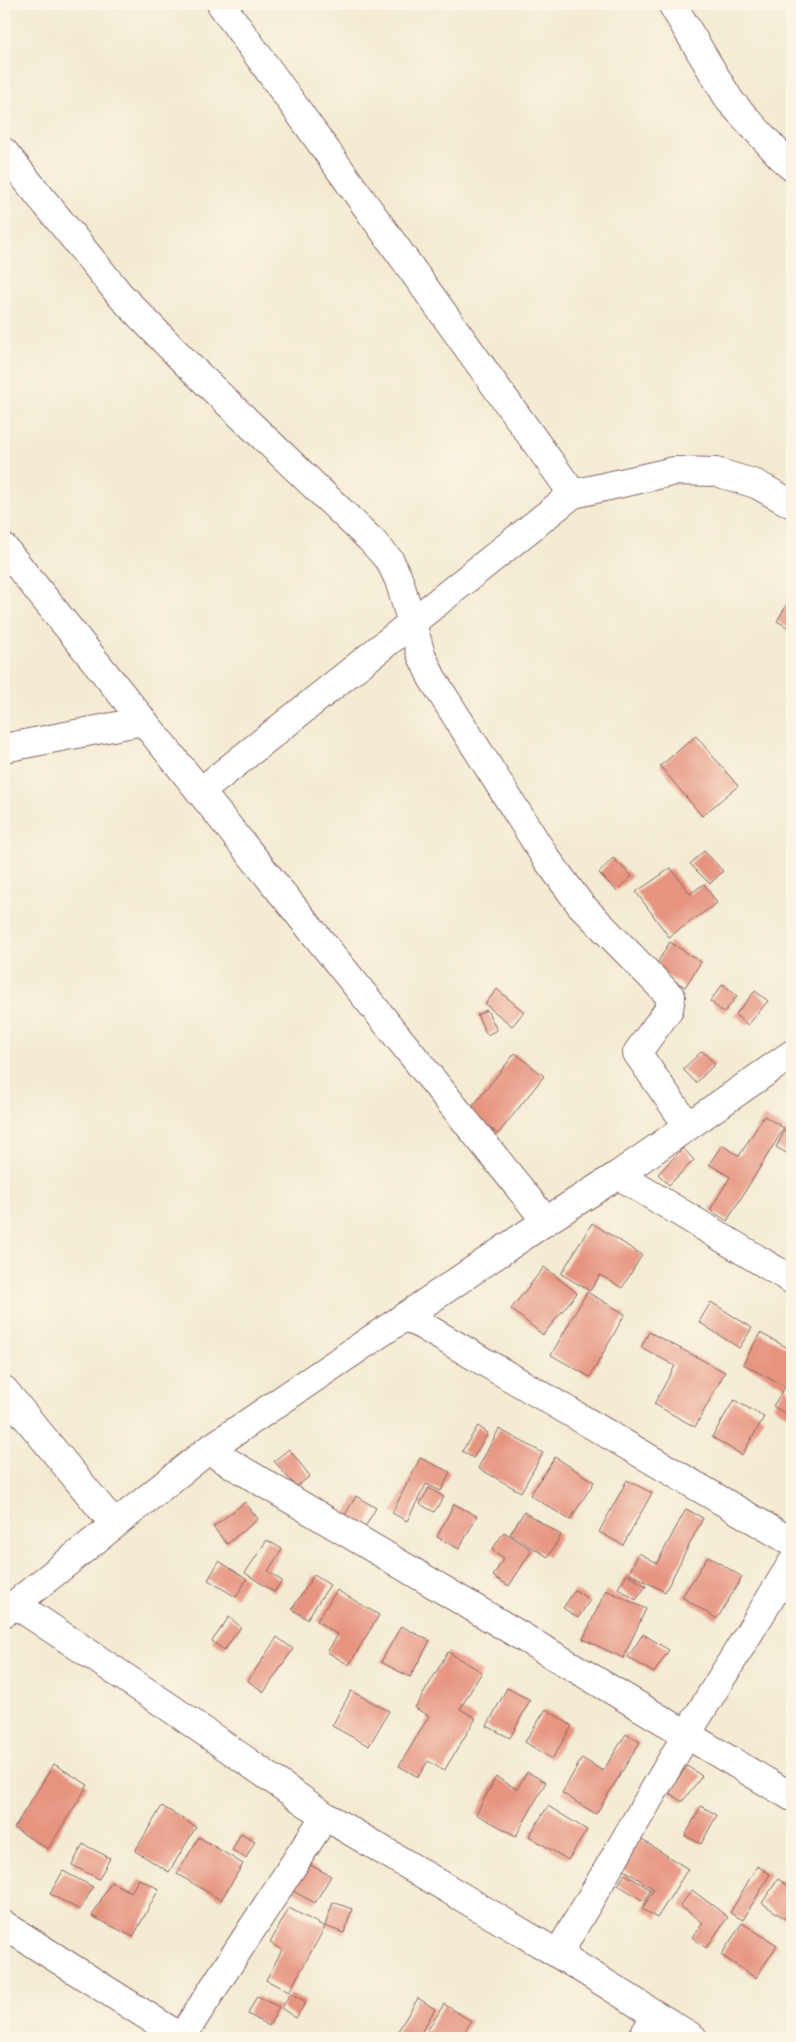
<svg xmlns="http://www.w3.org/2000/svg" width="796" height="2042" viewBox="0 0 796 2042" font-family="'Gochi Hand',sans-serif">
	<rect width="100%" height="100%" fill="#fcf5e5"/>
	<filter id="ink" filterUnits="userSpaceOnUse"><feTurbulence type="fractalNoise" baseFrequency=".02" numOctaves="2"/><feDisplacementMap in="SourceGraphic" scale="10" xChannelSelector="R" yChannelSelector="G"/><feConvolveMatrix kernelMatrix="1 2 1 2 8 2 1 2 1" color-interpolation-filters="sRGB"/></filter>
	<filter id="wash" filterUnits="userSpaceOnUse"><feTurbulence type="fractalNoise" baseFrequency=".0096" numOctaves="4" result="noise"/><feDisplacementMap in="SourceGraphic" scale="20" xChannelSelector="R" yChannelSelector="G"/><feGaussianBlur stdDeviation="1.12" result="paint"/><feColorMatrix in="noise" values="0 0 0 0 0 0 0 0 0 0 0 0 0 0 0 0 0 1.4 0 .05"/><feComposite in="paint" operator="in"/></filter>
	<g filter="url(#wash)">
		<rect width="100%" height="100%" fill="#f3ebd2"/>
		<g id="blocks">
			<g fill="#e69480">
				<path d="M789,601L792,603V630L777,621Z"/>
				<path d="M696,736L738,786L702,816L660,766Z"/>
				<path d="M704,851L723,871L710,884L690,864Z"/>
				<path d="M613,858L632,876L617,891L599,873Z"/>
				<path d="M671,868L690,894L704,884L717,903L669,937L636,892Z"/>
				<path d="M670,942L701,962L685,987L654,968Z"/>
				<path d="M723,984L737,996L724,1013L710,1001Z"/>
				<path d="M497,989L524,1012L512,1026L485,1004Z"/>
				<path d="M755,991L768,1001L748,1025L735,1015Z"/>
				<path d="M487,1010L497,1030L487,1035L477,1015Z"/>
				<path d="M702,1051L715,1064L696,1083L683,1069Z"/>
				<path d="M515,1053L544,1076L498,1134L469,1111Z"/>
				<path d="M764,1116L784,1128L727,1221L710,1210L730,1177L709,1164L722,1145L739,1156Z"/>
				<path d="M792,1117V1147L788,1154L776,1147Z"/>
				<path d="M683,1148L694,1160L669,1185L658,1174Z"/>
				<path d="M592,1223L642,1255L622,1288L600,1275L590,1291L561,1274Z"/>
				<path d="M544,1267L577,1293L543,1335L511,1309Z"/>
				<path d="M587,1292L625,1314L590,1377L551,1355Z"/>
				<path d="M711,1302L752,1328L739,1348L699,1322Z"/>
				<path d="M649,1332L725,1372L695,1427L654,1404L675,1366L641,1347Z"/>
				<path d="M760,1333L792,1350V1373L785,1387L792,1391V1418L773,1406L785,1387L743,1364Z"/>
				<path d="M734,1400L764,1417L742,1455L712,1437Z"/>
				<path d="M478,1426L488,1433L473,1458L462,1451Z"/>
				<path d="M499,1429L543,1453L521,1492L478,1468Z"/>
				<path d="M289,1449L310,1476L296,1487L274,1461Z"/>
				<path d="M555,1457L594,1482L570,1520L530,1495Z"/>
				<path d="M420,1458L450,1472L441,1491L426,1484L407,1521L392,1513Z"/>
				<path d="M627,1480L652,1493L623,1545L599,1532Z"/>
				<path d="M429,1488L444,1497L434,1512L420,1504Z"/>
				<path d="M356,1496L376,1508L365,1527L345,1515Z"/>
				<path d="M245,1502L258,1519L227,1544L213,1527Z"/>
				<path d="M454,1504L477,1516L459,1549L437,1537Z"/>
				<path d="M686,1509L703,1518L665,1592L629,1573L639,1553L657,1563Z"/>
				<path d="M524,1512L561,1535L548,1557L510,1534Z"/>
				<path d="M504,1532L532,1550L509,1586L493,1576L504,1558L492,1550Z"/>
				<path d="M267,1540L282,1549L268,1571L282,1581L274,1592L245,1573Z"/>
				<path d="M708,1556L742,1577L717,1619L682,1597Z"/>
				<path d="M219,1561L247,1579L236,1597L208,1580Z"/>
				<path d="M627,1574L646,1586L636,1600L618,1588Z"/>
				<path d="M314,1575L330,1585L307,1619L292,1609Z"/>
				<path d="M337,1590L379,1615L349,1665L327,1652L338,1635L317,1621Z"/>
				<path d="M575,1590L590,1600L578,1618L563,1608Z"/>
				<path d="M606,1590L646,1609L623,1658L583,1639Z"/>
				<path d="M229,1617L241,1627L224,1650L212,1641Z"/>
				<path d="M401,1626L430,1641L410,1677L381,1662Z"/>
				<path d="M643,1634L669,1650L654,1673L628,1657Z"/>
				<path d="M277,1637L293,1649L264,1692L248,1681Z"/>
				<path d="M448,1652L482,1672L460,1709L476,1718L444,1771L428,1761L418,1777L399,1766L429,1716L415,1708Z"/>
				<path d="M507,1688L530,1700L510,1738L487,1726Z"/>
				<path d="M351,1691L389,1711L369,1746L332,1726Z"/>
				<path d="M546,1709L572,1726L552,1759L525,1742Z"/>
				<path d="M626,1734L640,1742L596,1814L562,1793L582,1758L603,1771Z"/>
				<path d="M54,1764L88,1785L48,1849L14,1828Z"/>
				<path d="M687,1766L702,1776L682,1802L668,1792Z"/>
				<path d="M527,1772L546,1782L516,1836L476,1814L496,1777L517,1789Z"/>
				<path d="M162,1806L196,1827L169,1872L135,1851Z"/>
				<path d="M548,1806L587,1830L568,1860L529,1836Z"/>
				<path d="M701,1806L717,1815L701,1844L685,1836Z"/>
				<path d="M241,1833L255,1841L246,1858L232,1850Z"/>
				<path d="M199,1837L243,1864L221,1900L177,1874Z"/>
				<path d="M639,1838L688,1869L657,1918L642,1909L654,1889L621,1868Z"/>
				<path d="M83,1844L110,1858L99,1879L72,1865Z"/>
				<path d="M297,1858L331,1876L315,1903L282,1885Z"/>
				<path d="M757,1866L770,1874L743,1920L730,1913Z"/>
				<path d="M63,1871L93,1887L80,1910L50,1894Z"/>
				<path d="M625,1874L651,1890L644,1901L618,1885Z"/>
				<path d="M139,1879L159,1889L133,1937L92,1916L111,1882L131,1892Z"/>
				<path d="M778,1879L790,1887L792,1884V1915L788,1921L762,1903Z"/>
				<path d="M692,1890L728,1917L706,1948L692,1937L703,1923L680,1906Z"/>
				<path d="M333,1902L352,1909L344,1933L325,1926Z"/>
				<path d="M289,1908L325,1927L289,1992L266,1980L282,1950L270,1943Z"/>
				<path d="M742,1923L777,1945L756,1978L721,1955Z"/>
				<path d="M291,1993L306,2002L296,2018L281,2008Z"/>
				<path d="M257,1996L279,2007L269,2026L248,2014Z"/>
				<path d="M418,1998L435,2009L418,2038H399L395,2036Z"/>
				<path d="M444,2004L471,2021L461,2038H423Z"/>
			</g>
		</g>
	</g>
	<g filter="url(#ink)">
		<use href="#blocks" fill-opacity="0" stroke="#856665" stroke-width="1"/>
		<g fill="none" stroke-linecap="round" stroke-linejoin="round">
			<defs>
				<g id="street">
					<path d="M221,4L573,494"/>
					<path d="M672,4L730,101L786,162L792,167"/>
					<path d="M4,152L120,295L186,363L371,540L390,561L399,580L421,654L432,678L546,858L580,904L671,997L669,1009L637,1053L688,1126"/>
					<path d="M4,548L546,1221"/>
					<path d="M4,748L143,721"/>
					<path d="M200,792L573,494L675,471L716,472L756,484L792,504"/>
					<path d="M618,1175L792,1280"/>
					<path d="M406,1316L792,1542"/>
					<path d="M4,1390L114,1524"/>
					<path d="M208,1450L792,1797"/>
					<path d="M15,1604L172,1709L325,1816L558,1954L693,2038"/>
					<path d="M4,1613L208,1450L546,1221L618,1175L792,1054"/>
					<path d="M4,1925L182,2038"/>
					<path d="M558,1954L687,1734L792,1563"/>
					<path d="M181,2038L325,1816"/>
					<path d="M642,2038L656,2016"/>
				</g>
			</defs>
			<use href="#street" stroke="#856665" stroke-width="30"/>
			<use href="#street" stroke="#fff" stroke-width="28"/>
		</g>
	</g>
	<rect width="796" height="2042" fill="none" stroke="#fcf5e5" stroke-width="20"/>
</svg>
